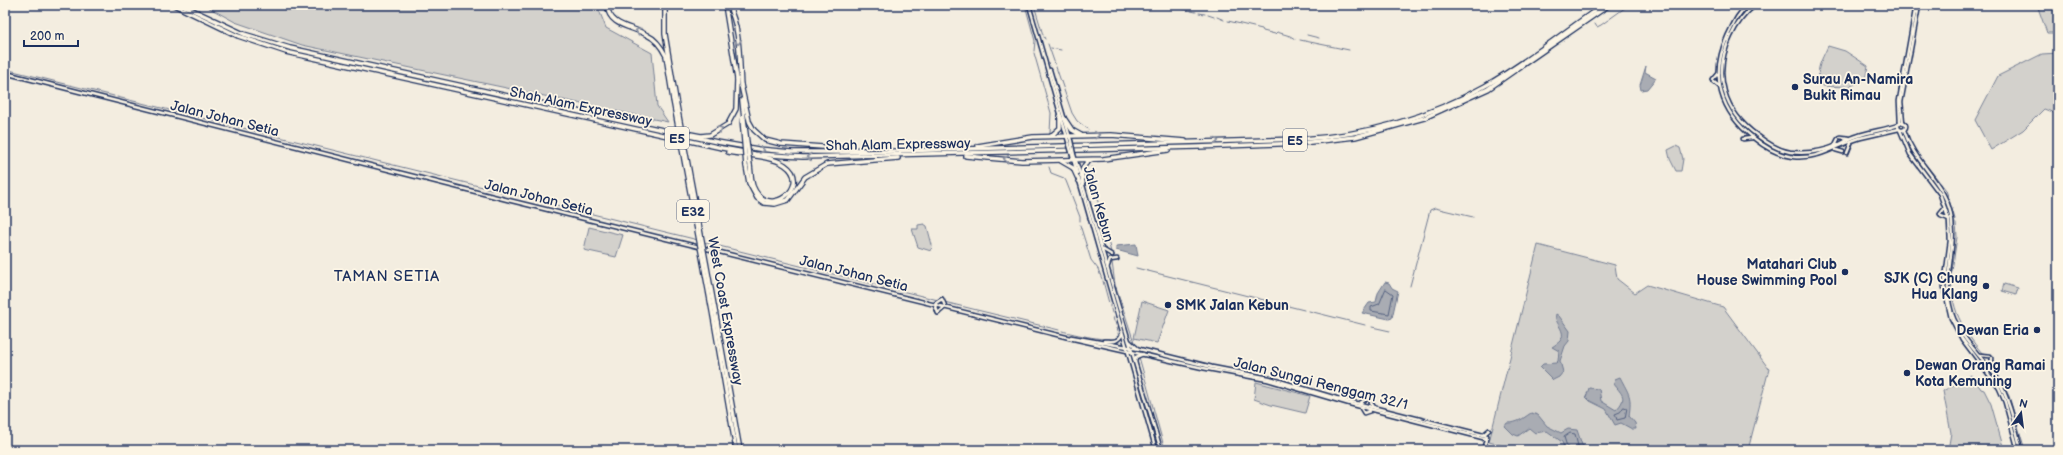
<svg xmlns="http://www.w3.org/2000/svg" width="2063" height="455" viewBox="0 0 2063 455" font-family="'Balsamiq Sans',sans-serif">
	<rect width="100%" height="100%" fill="#f3ede0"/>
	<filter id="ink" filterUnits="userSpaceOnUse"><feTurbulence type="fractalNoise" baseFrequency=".025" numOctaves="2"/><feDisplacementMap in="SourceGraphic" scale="8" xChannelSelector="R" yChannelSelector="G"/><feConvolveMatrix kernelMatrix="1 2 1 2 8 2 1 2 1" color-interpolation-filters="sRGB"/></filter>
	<g filter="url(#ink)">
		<g fill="#d3d1cc" stroke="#778095">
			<path d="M204,5H597L606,28L652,53L657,106L668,122L302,45L235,22Z"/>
			<path d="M2037,5H2058V33H2047Z"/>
			<path d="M1828,46L1845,51L1868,66L1865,80L1848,87L1822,86C1814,70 1821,62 1828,46Z"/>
			<path d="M2058,53V122L2057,114L2044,109L2023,130L1991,150L1975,120L1998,76L2042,54Z"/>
			<path d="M1676,146L1680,148L1683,159L1681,171H1676L1670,159L1668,150Z"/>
			<path d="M924,224L927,226L932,245L931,251L918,247L912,229H918V225Z"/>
			<path d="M589,227L623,235L616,257L584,250Z"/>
			<path d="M1538,245L1615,265L1617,279L1635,293L1647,285L1723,307L1769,369L1748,450H1519L1489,442Z"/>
			<path d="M2004,284L2018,288L2016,295L2002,291Z"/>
			<path d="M1142,301L1169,310L1157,343L1134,338Z"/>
			<path d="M1971,375L1981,389L1984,390L1991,404L2004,450H1948L1951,433L1943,391Z"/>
			<path d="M1256,382L1310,396L1305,413L1271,405L1254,399Z"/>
		</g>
		<g fill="#a9acb3" stroke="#707a91">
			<path d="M1646,66L1645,72L1656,78L1647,89L1641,90L1640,85Z"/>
			<path d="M1136,244L1138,256L1116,250V246Z"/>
			<path d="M1385,282L1389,283L1392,288L1398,291L1392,318L1389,319L1362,313L1369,303L1376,302L1378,293Z"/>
			<path d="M1556,314L1559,316L1570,331L1569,341L1565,346L1560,361L1563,372L1559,377L1553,380L1540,367L1543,364L1556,363L1558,361L1559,351L1552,347C1555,345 1558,343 1560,341C1568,331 1553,323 1556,314Z"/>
			<path d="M1620,377C1629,395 1632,395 1629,416L1635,423L1636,429H1632L1621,423L1615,425L1606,409L1590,401L1586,397L1589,388L1599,389L1601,401L1616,410C1628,397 1622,395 1614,384L1615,379Z"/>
			<path d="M1531,413L1538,415L1547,426L1561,433L1568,429L1577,430L1582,445L1589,450H1565L1562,442L1547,431L1535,433L1529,428L1518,436L1513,434L1505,426L1507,423C1518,423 1522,419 1531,413Z"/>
		</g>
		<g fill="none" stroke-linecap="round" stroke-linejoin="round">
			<g stroke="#546180" stroke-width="1">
				<path d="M1386,289L1393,294L1389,314L1371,311V307L1379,304Z"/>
				<path d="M1624,407L1627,408L1625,418L1617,420L1615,414L1620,412Z"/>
				<path d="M1568,450L1564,437L1570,433L1575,434L1578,446L1582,450"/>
			</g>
			<g stroke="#707a91" stroke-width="1">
				<path d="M1025,5L1035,41L1034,51"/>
				<path d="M1034,5L1043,35"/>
				<path d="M1168,5L1180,8"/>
				<path d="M1183,9L1188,10"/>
				<path d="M1191,11L1196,12"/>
				<path d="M1199,13L1205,14"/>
				<path d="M1208,15L1214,17"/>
				<path d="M1217,17L1224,20"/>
				<path d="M1228,21L1262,29L1263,31L1275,34L1277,32L1290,36L1295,39"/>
				<path d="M1595,24L1597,27L1601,25L1629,5"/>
				<path d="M1307,35L1319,38"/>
				<path d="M1044,37L1045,39"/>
				<path d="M1300,40L1349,50"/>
				<path d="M1048,44L1072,113L1077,121L1088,129"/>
				<path d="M1051,48L1061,50"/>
				<path d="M1034,53L1051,113L1050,133"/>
				<path d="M5,69L114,96"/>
				<path d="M117,97L698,240"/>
				<path d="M1920,157L1946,190L1955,219"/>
				<path d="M1049,167L1051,173L1064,178L1066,181L1080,217V221"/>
				<path d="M1092,167L1099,208L1111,252"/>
				<path d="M1080,225L1091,260L1098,269L1102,279"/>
				<path d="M703,242L938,300"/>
				<path d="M1112,262L1115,285"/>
				<path d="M1136,268L1304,310"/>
				<path d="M1952,271L1957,237L1956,223"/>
				<path d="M1952,276C1949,307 1963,330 1982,353L1988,354"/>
				<path d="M1103,281L1109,303"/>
				<path d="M1410,286L1430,210L1435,208L1473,217"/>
				<path d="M1116,287L1134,342"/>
				<path d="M944,302L1059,330"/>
				<path d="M1110,305V307"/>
				<path d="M1111,309L1112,313"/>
				<path d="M1309,311L1365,325"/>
				<path d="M1113,317L1114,321"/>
				<path d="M1115,322L1118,331"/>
				<path d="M1372,327L1390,331"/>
				<path d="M1062,331C1074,334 1110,343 1119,337L1118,333"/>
				<path d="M1139,357L1165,450"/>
				<path d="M1994,360L1993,366L2009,396L2025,450"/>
			</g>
			<defs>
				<g id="secondary">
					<path d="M1029,5L1068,141"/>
					<path d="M1748,5C1738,13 1734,23 1728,35C1709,76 1720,112 1755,139C1766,148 1779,155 1794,157C1822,159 1836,145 1860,138C1873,135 1886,132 1899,129"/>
					<path d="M1755,5C1744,14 1737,23 1731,36C1712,74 1724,112 1758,136C1767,143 1778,150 1790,152C1806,154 1824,151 1838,145C1844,142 1850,138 1857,136C1870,131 1885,130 1898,125"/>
					<path d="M1050,70L1071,141"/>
					<path d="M5,73L508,200L1074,339L1203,368L1268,380L1350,404L1487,439"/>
					<path d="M1713,80L1719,73"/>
					<path d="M1714,82L1719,86"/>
					<circle cx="1902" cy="126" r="4"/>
					<path d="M1900,123L1899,101L1916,5"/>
					<path d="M1903,123L1901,102L1919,5"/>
					<path d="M1900,130L1910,154L1940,194L1949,220L1950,241L1944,287L1951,318L1962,339L1999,388L2005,402L2018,450"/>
					<path d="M1904,130C1914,163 1942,179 1950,211C1960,248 1938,281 1954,319C1964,342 1983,358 1997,378C2010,400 2015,426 2021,450"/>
					<path d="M1840,137L1849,138"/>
					<path d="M1743,139L1752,138"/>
					<path d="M1834,147L1838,139"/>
					<path d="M1836,150L1843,152"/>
					<path d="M1847,153L1851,143"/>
					<path d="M1072,155L1077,173"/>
					<path d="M1074,155L1081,177"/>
					<path d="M1079,180L1156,450"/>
					<path d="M1082,182L1161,450"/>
					<path d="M1940,214L1945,208"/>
					<path d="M1941,216L1949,219"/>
					<path d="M1102,249L1112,255"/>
					<path d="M1107,268L1110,260L1117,259"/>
					<path d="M936,303L942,299L945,306"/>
					<path d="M935,305L938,313"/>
					<path d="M938,313L945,307"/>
					<path d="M1071,337L1139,349L1212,367L1269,378L1336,398L1487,436L1484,447L1496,450"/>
					<path d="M1104,341C1112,341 1118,343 1122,334"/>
					<path d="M1129,341L1137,348"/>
					<path d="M1979,355L1990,356"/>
					<path d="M1135,362L1136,357L1143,354"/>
					<path d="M1991,369L1992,358"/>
					<path d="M1371,399V403L1374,407"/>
					<path d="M1360,403L1368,398"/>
					<path d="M1361,408L1364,413L1370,411"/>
					<path d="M1483,435L1489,430"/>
				</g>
				<g id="highway">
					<path d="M174,5L238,36L286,52L722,148L755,154L803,157L1197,147L1302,143L1355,137L1424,118L1488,89L1609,5"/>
					<path d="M182,5L244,34L290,48L717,142L758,149L791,152H863L1302,139C1366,135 1428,118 1485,86C1526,63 1564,32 1603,5"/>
					<path d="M607,5C609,27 632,26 647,35C656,39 662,48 666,56L673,100"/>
					<path d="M665,5V34L676,100"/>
					<path d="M725,5L737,79"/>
					<path d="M728,5C741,29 739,59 741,86"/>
					<path d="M741,85L749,121L754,130L765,140L781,144L864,150"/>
					<path d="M742,100L744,119"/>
					<path d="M1064,118L1072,130L1081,135"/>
					<path d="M680,132L701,136L710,135L728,124L736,109L737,79"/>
					<path d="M1052,135L1060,128V116"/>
					<path d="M978,146L1033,137L1111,135L1185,141"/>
					<path d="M728,152C744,155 772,156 785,165C814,185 767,222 753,186C751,180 751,172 750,165"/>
					<path d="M966,156L1022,161L1103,159L1168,150"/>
					<path d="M1061,161L1073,168L1079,181"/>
					<path d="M746,166L749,183L757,198L764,203L775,204L788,200L805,177L827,164L898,158"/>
					<path d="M1083,183C1081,173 1081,165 1091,160"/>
					<path d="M717,321L740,450"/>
					<path d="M714,322L736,450"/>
				</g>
			</defs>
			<use href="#secondary" stroke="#1b2f5e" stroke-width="5.5"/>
			<use href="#highway" stroke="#1b2f5e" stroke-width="6"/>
			<use href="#secondary" stroke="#fcf5e5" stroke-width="2.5"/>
			<use href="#highway" stroke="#fcf5e5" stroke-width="3.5"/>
			<defs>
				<g id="secondary-bridge">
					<path d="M1068,141L1072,155"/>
					<path d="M1071,141L1074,155"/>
				</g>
				<g id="highway-bridge">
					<path d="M673,100L714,322"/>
					<path d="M676,100L717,321"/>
					<path d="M742,118L746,166"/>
					<path d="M744,119L750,165"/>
				</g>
			</defs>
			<use href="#secondary-bridge" stroke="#1b2f5e" stroke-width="5.5" stroke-linecap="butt"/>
			<use href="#highway-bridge" stroke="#1b2f5e" stroke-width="6" stroke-linecap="butt"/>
			<use href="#secondary-bridge" stroke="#fcf5e5" stroke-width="2.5"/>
			<use href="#highway-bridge" stroke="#fcf5e5" stroke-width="3.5"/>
		</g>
		<defs><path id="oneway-chevron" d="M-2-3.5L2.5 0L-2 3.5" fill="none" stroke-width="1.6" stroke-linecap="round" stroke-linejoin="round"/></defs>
		<g stroke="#8c92a2">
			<use href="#oneway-chevron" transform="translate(638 31) rotate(-161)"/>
			<use href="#oneway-chevron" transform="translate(738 42) rotate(84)"/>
			<use href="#oneway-chevron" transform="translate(720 129) rotate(-31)"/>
			<use href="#oneway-chevron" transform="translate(1097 135) rotate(-2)"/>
			<use href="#oneway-chevron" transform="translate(1216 141) rotate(-2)"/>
			<use href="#oneway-chevron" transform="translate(762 150) rotate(7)"/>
			<use href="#oneway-chevron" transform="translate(809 157) rotate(180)"/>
			<use href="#oneway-chevron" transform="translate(1006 159) rotate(-174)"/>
		</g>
	</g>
	<g fill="#1b2f5e" stroke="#fcf5e5" stroke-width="1.5">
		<circle cx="1795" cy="87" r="4"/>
		<circle cx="1845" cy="272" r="4"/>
		<circle cx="1986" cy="286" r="4"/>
		<circle cx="1168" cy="305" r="4"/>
		<circle cx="2037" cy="330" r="4"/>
		<circle cx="1907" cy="373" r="4"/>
	</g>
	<g text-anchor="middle" stroke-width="3.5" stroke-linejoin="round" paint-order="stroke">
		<g fill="#fcf5e5" stroke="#5e6a86" stroke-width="1">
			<rect x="665" y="127" width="24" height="22" rx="3"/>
			<rect x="1283" y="129" width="24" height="22" rx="3"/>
			<rect x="677" y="200" width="32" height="22" rx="3"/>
		</g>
		<g font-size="13" font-weight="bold" fill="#1b2f5e">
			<text x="677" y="143">E5</text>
			<text x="1295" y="145">E5</text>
			<text x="693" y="216">E32</text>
		</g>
		<g font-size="14" font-weight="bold" fill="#1b2f5e" stroke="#fcf5e5" text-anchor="start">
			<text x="1803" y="84">Surau An-Namira<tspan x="1803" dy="16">Bukit Rimau</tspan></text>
			<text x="1837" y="269" text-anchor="end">Matahari Club<tspan x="1837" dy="16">House Swimming Pool</tspan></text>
			<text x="1978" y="283" text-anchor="end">SJK (C) Chung<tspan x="1978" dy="16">Hua Klang</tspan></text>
			<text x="1176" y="310">SMK Jalan Kebun</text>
			<text x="2029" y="335" text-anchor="end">Dewan Eria</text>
			<text x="1915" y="370">Dewan Orang Ramai<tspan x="1915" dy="16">Kota Kemuning</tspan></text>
		</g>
		<g font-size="14" fill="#1b2f5e" stroke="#fcf5e5">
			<text transform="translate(581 106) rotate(12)" y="5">Shah Alam Expressway</text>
			<text transform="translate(225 118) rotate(14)" y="5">Jalan Johan Setia</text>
			<text transform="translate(898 144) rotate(-1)" y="5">Shah Alam Expressway</text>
			<text transform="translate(539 197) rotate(14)" y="5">Jalan Johan Setia</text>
			<text transform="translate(1099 204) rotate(74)" y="5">Jalan Kebun</text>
			<text transform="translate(854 273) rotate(14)" y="5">Jalan Johan Setia</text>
			<text transform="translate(726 311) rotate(80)" y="5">West Coast Expressway</text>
			<text transform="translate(1321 383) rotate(14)" y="5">Jalan Sungai Renggam 32/1</text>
		</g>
		<g font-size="15" letter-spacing="1" fill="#1b2f5e" stroke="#fcf5e5">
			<text x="387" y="281">TAMAN SETIA</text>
		</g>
	</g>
	<rect width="2063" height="455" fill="none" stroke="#fcf5e5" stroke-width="20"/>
	<rect x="10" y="10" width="2043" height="435" fill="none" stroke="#1b2f5e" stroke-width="1.5" filter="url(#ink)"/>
	<g transform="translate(2021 413) rotate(14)" stroke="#fcf5e5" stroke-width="3" paint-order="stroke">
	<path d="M0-3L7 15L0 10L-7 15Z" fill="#1b2f5e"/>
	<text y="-6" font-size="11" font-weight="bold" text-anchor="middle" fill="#1b2f5e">N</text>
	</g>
	<path d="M24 40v6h54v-6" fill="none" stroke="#1b2f5e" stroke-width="2"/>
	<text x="30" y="40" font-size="12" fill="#1b2f5e" stroke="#fcf5e5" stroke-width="3" paint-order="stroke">200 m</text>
</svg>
